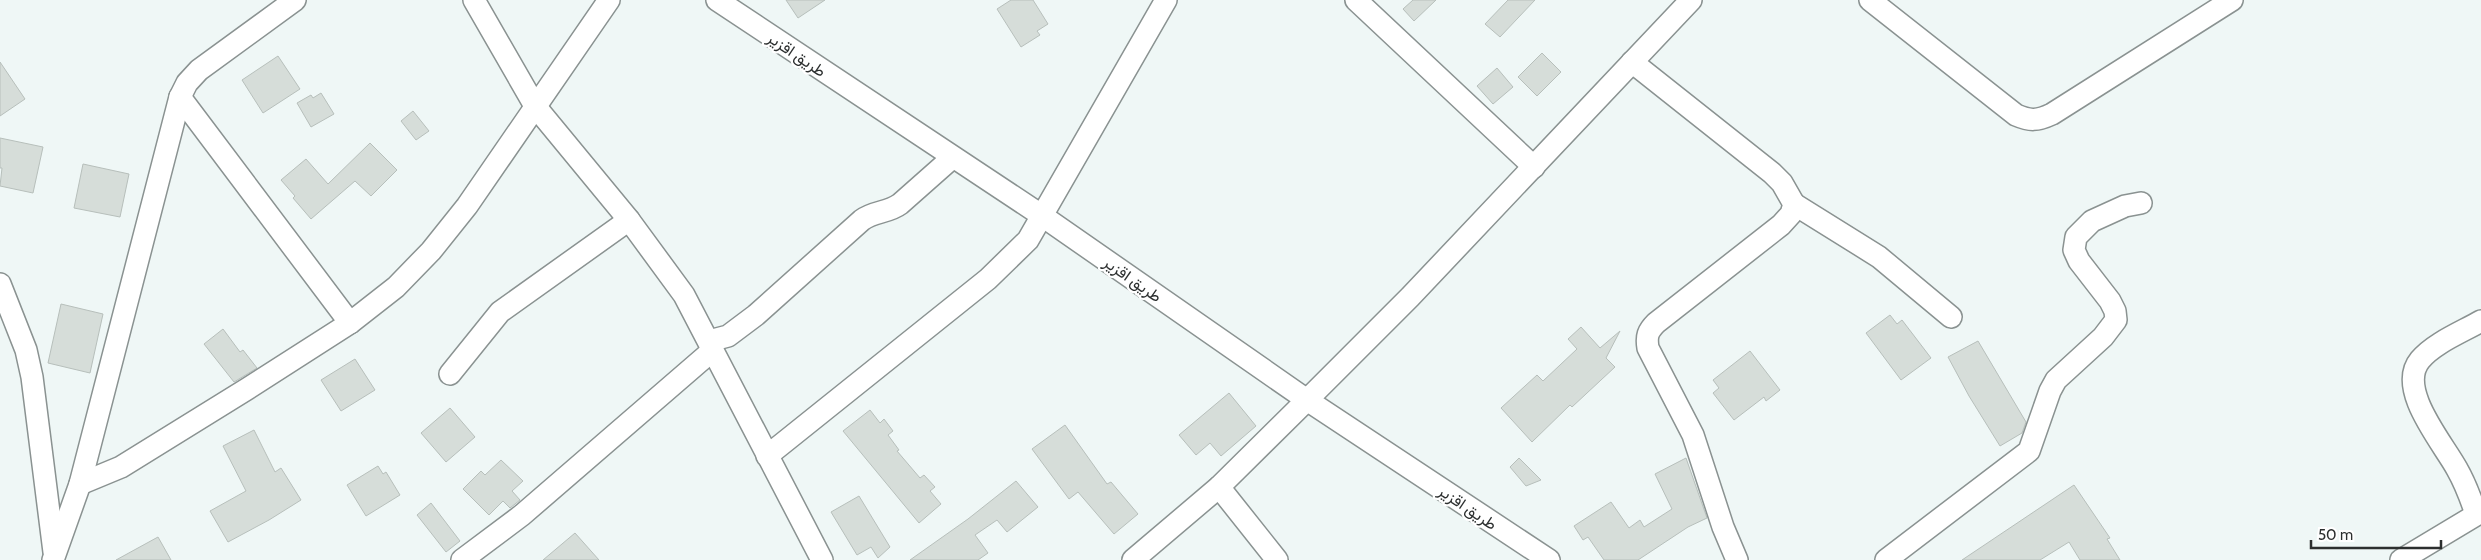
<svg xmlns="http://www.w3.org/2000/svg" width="2481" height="560" viewBox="0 0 2481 560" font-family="Cabin,Vazirmatn,sans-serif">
	<rect width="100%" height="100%" fill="#eff7f6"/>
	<g fill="#d6ddd9" stroke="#b7bfbb">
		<path d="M786,0H825L798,18Z"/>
		<path d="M1011,0H1033L1048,24L1037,31L1040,35L1021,47L997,9Z"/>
		<path d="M1413,0H1436L1414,21L1403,9Z"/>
		<path d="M1508,0H1535L1500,37L1485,24Z"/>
		<path d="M1542,53L1561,72L1537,96L1518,77Z"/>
		<path d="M278,56L300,89L263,113L242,80Z"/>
		<path d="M0,62L25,99L0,116Z"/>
		<path d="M1497,68L1513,87L1493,104L1477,86Z"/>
		<path d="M321,93L334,114L311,127L297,103L311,95L313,98Z"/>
		<path d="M413,111L429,131L416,140L401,121Z"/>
		<path d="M0,138L43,147L33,193L0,186L2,168H0Z"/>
		<path d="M370,143L397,170L371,196L355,181L311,219L293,198L295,196L281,180L306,159L328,184Z"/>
		<path d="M83,164L129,174L120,217L74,208Z"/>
		<path d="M61,304L103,314L90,373L48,363Z"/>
		<path d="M1890,315L1897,324L1902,320L1931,358L1901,380L1866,333Z"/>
		<path d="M1581,327L1600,348L1620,331L1606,358L1615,367L1572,407L1570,405L1532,442L1501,408L1537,375L1543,381L1577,349L1568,339Z"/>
		<path d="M223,329L240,352L243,350L257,368L234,382L204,344Z"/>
		<path d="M1978,341L2026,422L2022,433L2000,446L1969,396L1948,357Z"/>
		<path d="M1750,351L1780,390L1766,401L1764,397L1734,420L1713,393L1719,388L1713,380Z"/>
		<path d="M355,359L375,390L341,411L321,380Z"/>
		<path d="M1229,393L1256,426L1221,456L1210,443L1196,455L1179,435Z"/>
		<path d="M450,408L475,437L446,462L421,433Z"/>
		<path d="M870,410L880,423L884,419L893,431L888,435L899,450L897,451L920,478L924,475L935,487L930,491L941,504L919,523L843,431Z"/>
		<path d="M1065,425L1107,484L1111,482L1138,514L1114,534L1078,492L1069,499L1032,449Z"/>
		<path d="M254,430L275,472L281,468L301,500L269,520L228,542L210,511L246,491L223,446Z"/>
		<path d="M1519,458L1541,480L1526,486L1510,467Z"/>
		<path d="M1686,458L1707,518L1688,527L1638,560H1604L1588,537L1583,540L1574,526L1611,502L1629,528L1640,520L1644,527L1672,509L1655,474Z"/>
		<path d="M501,460L523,481L512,491L520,500L510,508L503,501L489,515L463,489L481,471L485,475Z"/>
		<path d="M378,466L383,474L386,472L400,495L366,516L347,485Z"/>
		<path d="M1016,481L1038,507L1007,532L997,520L975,535L988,553L978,560H910L968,519Z"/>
		<path d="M2074,485L2110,538L2107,539L2120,560H2080L2069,542L2040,560H1962Z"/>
		<path d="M859,496L890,547L878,558L871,547L857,555L831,512Z"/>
		<path d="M431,503L460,541L446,552L417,515Z"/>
		<path d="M575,533L599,560H543Z"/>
		<path d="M158,537L171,560H116Z"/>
	</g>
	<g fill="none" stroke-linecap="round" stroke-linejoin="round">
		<defs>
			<g id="minor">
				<path d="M474,0L535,106L629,220L684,295L822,560"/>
				<path d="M717,0L1041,215L1307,400L1549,560"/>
				<path d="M1356,0L1534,167"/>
				<path d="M1870,0L2016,115C2030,121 2037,121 2052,114L2232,0"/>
				<path d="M1632,62L1772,173L1782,183L1794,204L1791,214L1781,225L1656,323C1648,331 1646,336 1648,348L1693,435L1723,527L1737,560"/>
				<path d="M180,97L350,323"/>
				<path d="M1794,204L1879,257L1951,317"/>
				<path d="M0,284L26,350L32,377L54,552"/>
				<path d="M709,341L728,336L756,315L862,220C874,211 888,213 900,204L952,158"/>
				<path d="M450,374L500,312L629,220"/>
				<path d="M767,456L988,279L1028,240L1166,0"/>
				<path d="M80,484L121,467L247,389L350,323L396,287L431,251L467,206L609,0"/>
				<path d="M1219,487L1277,560"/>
				<path d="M2476,514C2471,499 2465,483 2457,469C2443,443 2396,389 2420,360C2434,343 2462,332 2481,321"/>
				<path d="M53,560L80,484L180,97L187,83L199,70L295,0"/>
				<path d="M462,560L522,515L713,350"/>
				<path d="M1133,560L1219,487L1307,400L1410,297L1691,0"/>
				<path d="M1886,560L2029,451L2050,391L2056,380L2103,337L2116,320L2115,311L2110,301L2079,261L2074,250L2076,237L2092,221L2125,206L2141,203"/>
				<path d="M2401,560L2481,512"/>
			</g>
		</defs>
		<use href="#minor" stroke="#8a9291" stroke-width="24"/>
		<use href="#minor" stroke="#fff" stroke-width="21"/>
	</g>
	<g text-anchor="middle" stroke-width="4.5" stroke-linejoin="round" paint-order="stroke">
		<g font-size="16" fill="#2c2f2f" stroke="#fff">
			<text transform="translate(797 54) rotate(34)" y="6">طريق اقزير</text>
			<text transform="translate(1133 279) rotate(35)" y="6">طريق اقزير</text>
			<text transform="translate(1468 507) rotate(34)" y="6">طريق اقزير</text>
		</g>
	</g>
	<path d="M2311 540v8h130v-8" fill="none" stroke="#2c2f2f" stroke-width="2.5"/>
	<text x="2318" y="540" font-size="15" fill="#2c2f2f" stroke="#ffffff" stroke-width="4" paint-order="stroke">50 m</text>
</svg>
